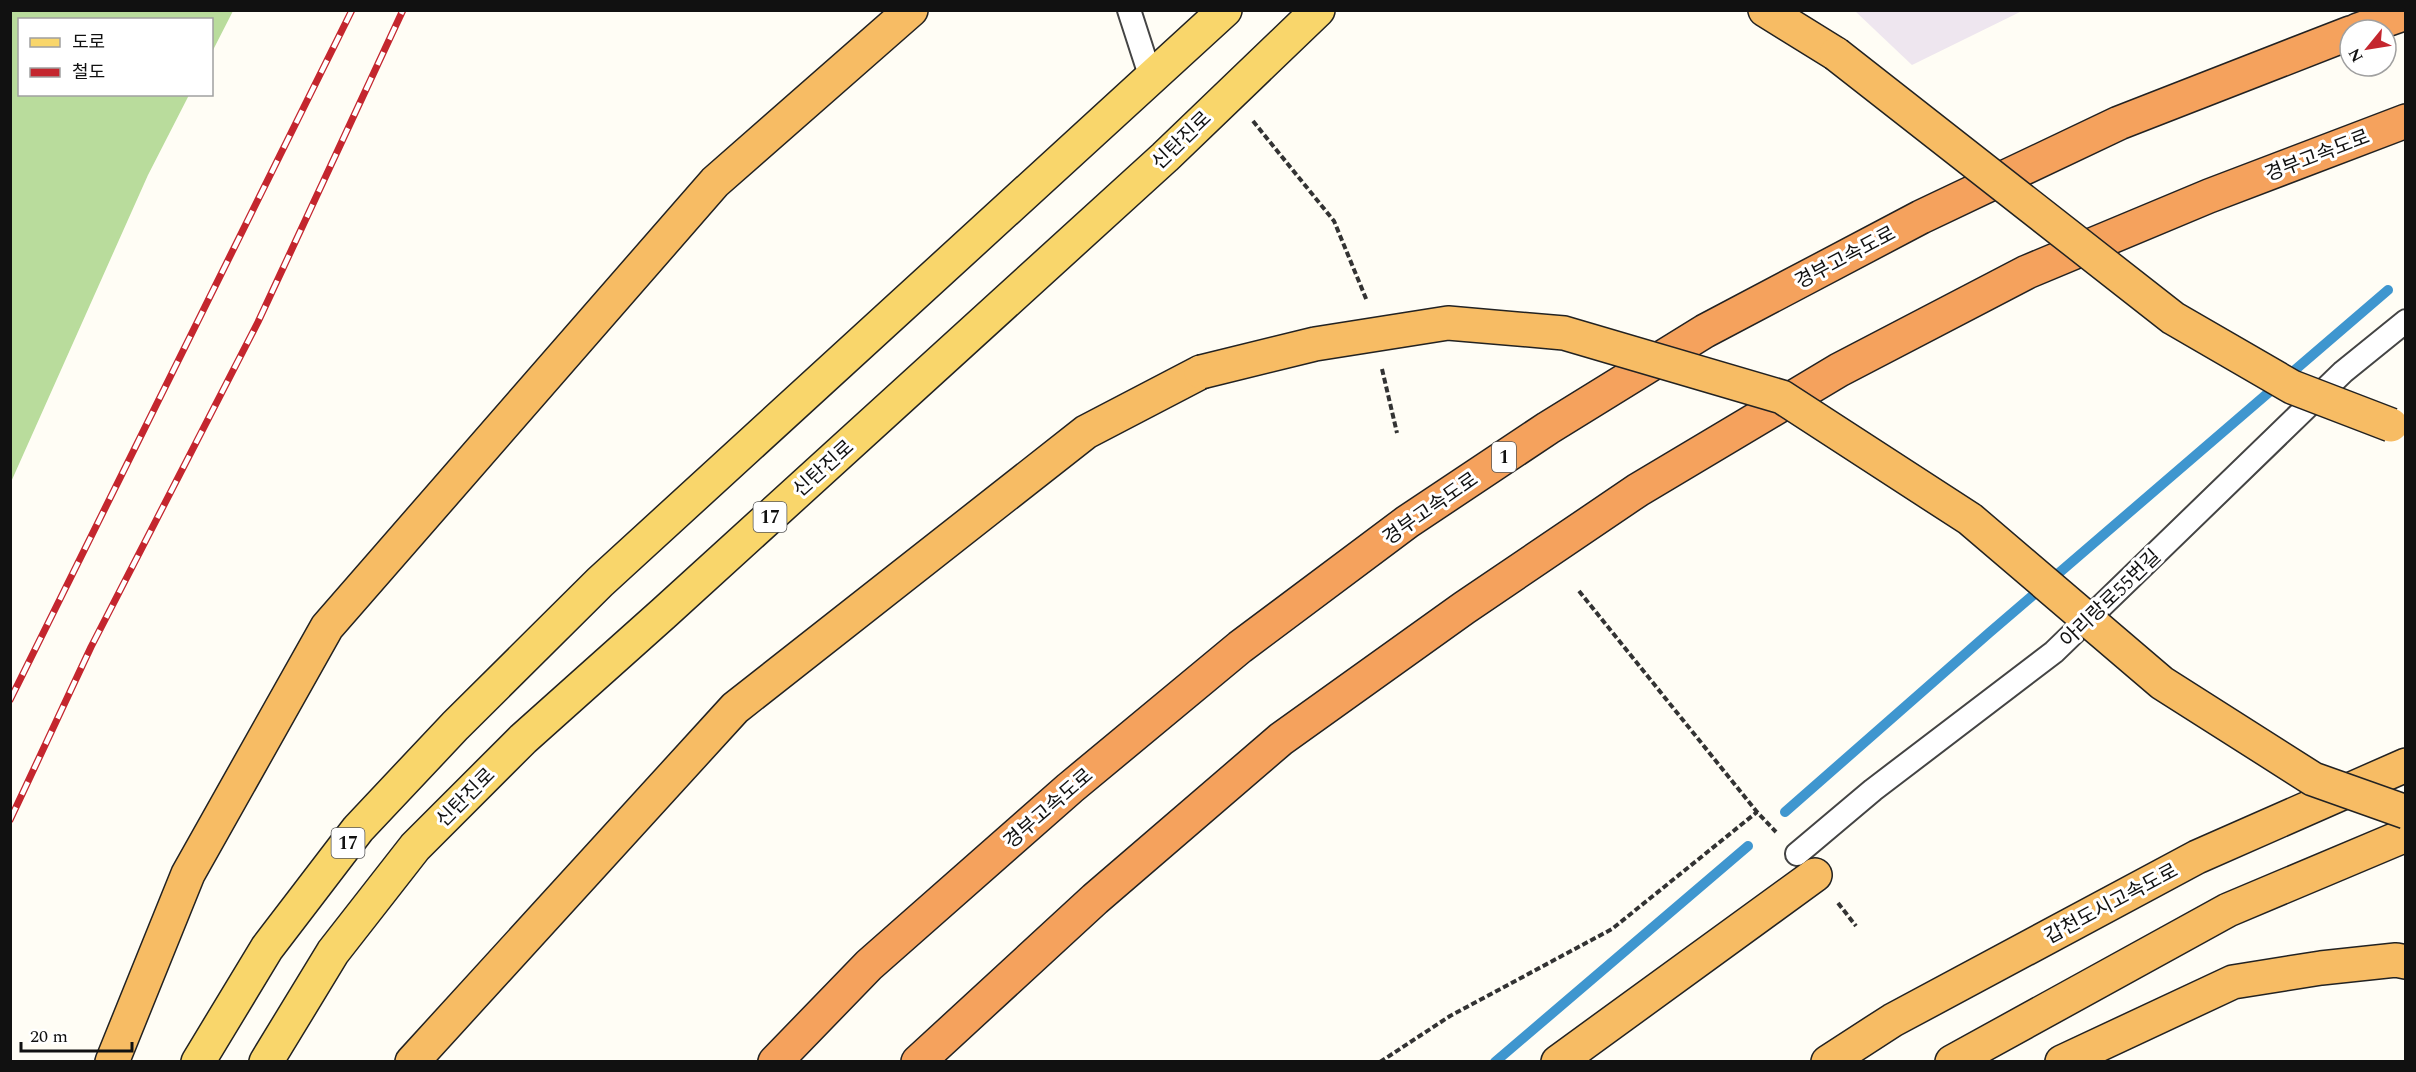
<svg xmlns="http://www.w3.org/2000/svg" width="2416" height="1072" viewBox="0 0 2416 1072" font-family="Spectral,'Noto Sans KR',serif">
	<rect width="100%" height="100%" fill="#fffdf5"/>
	<path fill="#eee6ef" d="M1855,11H2022L1912,65Z"/>
	<path fill="#b9dc9c" d="M11,10L233,11L212,52V20H20V94L189,95L148,175L11,482Z"/>
	<g fill="none" stroke-linecap="round" stroke-linejoin="round">
		<g stroke="#3f96cf" stroke-width="10">
			<path d="M1785,812L1989,633L2388,290"/>
			<path d="M1495,1062L1748,846"/>
		</g>
		<defs>
			<g id="service">
				<path d="M1129,10L1151,78"/>
				<path d="M1797,854L1873,790L2054,652L2343,372L2406,321"/>
			</g>
			<g id="primary">
				<path d="M198,1062L267,948L358,829L455,726L600,582L1225,10"/>
				<path d="M266,1062L333,952L415,847L523,739L664,613L1165,157L1318,10"/>
			</g>
			<g id="trunk">
				<path d="M1765,10L1836,54"/>
				<path d="M112,1062L188,874L327,627L715,182L911,10"/>
				<path d="M412,1062L735,708L1086,432L1201,372"/>
				<path d="M1558,1062L1815,875"/>
				<path d="M1828,1062L1893,1020L2197,857L2406,765"/>
				<path d="M1952,1062L2228,910L2406,835"/>
				<path d="M2062,1062L2233,982L2321,968L2396,960L2406,962"/>
			</g>
			<g id="motorway">
				<path d="M2358,30L2406,13"/>
				<path d="M775,1062L869,965L1070,788L1240,647L1407,522L1548,428L1705,331L1921,217L2119,123L2350,33"/>
				<path d="M918,1062L1095,899L1281,739L1464,608L1638,490L1839,370L2027,272L2209,196L2406,121"/>
			</g>
		</defs>
		<use href="#service" stroke="#444" stroke-width="26"/>
		<use href="#primary" stroke="#222" stroke-width="36"/>
		<use href="#trunk" stroke="#222" stroke-width="36"/>
		<use href="#motorway" stroke="#222" stroke-width="36"/>
		<g stroke="#333" stroke-width="4" stroke-dasharray="6 3" stroke-linecap="butt">
			<path d="M1253,121L1334,221L1367,301"/>
			<path d="M1382,369L1397,433"/>
			<path d="M1579,591L1757,812L1776,832"/>
			<path d="M1838,903L1856,926"/>
			<path d="M1380,1062L1450,1016L1612,929L1757,812"/>
		</g>
		<use href="#service" stroke="#fff" stroke-width="22"/>
		<use href="#primary" stroke="#f9d66b" stroke-width="33"/>
		<use href="#trunk" stroke="#f7bc64" stroke-width="33"/>
		<use href="#motorway" stroke="#f5a25d" stroke-width="33"/>
		<defs>
			<g id="rail">
				<path d="M10,700L352,10"/>
				<path d="M10,820L91,647L258,322L403,10"/>
			</g>
		</defs>
		<use href="#rail" stroke="#c4262e" stroke-width="7"/>
		<use href="#rail" stroke="#fff" stroke-width="4.5" stroke-dasharray="14" stroke-linecap="butt"/>
		<defs>
			<g id="trunk-bridge">
				<path d="M1836,54L2173,318L2292,387L2391,425"/>
				<path d="M1201,372L1315,344L1448,323L1564,333L1782,397L1970,519L2162,683L2313,779L2406,812"/>
			</g>
		</defs>
		<use href="#trunk-bridge" stroke="#222" stroke-width="36" stroke-linecap="butt"/>
		<use href="#trunk-bridge" stroke="#f7bc64" stroke-width="33"/>
	</g>
	<g text-anchor="middle" stroke-width="6" stroke-linejoin="round" paint-order="stroke">
		<g fill="#fff" stroke="#585858" stroke-width="1.5">
			<rect x="1492" y="442" width="24" height="30" rx="4.5"/>
			<rect x="753.5" y="502" width="33" height="30" rx="4.5"/>
			<rect x="331.5" y="828" width="33" height="30" rx="4.5"/>
		</g>
		<g font-size="18" font-weight="bold" fill="#111">
			<text x="1504" y="463">1</text>
			<text x="770" y="523">17</text>
			<text x="348" y="849">17</text>
		</g>
		<g font-size="20" fill="#111" stroke="#fff">
			<text transform="translate(1181 140) rotate(-44)" y="7">신탄진로</text>
			<text transform="translate(2317 155) rotate(-21)" y="7">경부고속도로</text>
			<text transform="translate(1845 257) rotate(-28)" y="7">경부고속도로</text>
			<text transform="translate(823 468) rotate(-42)" y="7">신탄진로</text>
			<text transform="translate(1430 508) rotate(-35)" y="7">경부고속도로</text>
			<text transform="translate(2110 598) rotate(-44)" y="7">아리랑로55번길</text>
			<text transform="translate(465 797) rotate(-45)" y="7">신탄진로</text>
			<text transform="translate(1048 808) rotate(-41)" y="7">경부고속도로</text>
			<text transform="translate(2111 903) rotate(-28)" y="7">갑천도시고속도로</text>
		</g>
	</g>
	<rect width="2416" height="1072" fill="none" stroke="#111111" stroke-width="24"/>
	<rect x="18" y="18" width="195" height="78" fill="#ffffff" stroke="#a0a0a0" stroke-width="1.5"/>
	<rect x="30" y="38" width="30" height="9" fill="#f9d66b" stroke="#a0a0a0" stroke-width="1.5"/>
	<text x="72" y="48" font-size="18" fill="#111111">도로</text>
	<rect x="30" y="68" width="30" height="9" fill="#c4262e" stroke="#a0a0a0" stroke-width="1.5"/>
	<text x="72" y="78" font-size="18" fill="#111111">철도</text>
	<g transform="translate(2368 48) rotate(240)"><circle r="28" fill="#ffffff" stroke="#a0a0a0" stroke-width="1.5"/>
	<path d="M0-4.5L10 22L0 15L-10 22Z" fill="#c4262e"/>
	<text y="-9" font-size="16" font-weight="bold" text-anchor="middle" fill="#111111">N</text>
	</g>
	<path d="M21 1042v9h111v-9" fill="none" stroke="#111111" stroke-width="3"/>
	<text x="30" y="1042" font-size="18" fill="#111111" stroke="#ffffff" stroke-width="4.5" paint-order="stroke">20 m</text>
</svg>
